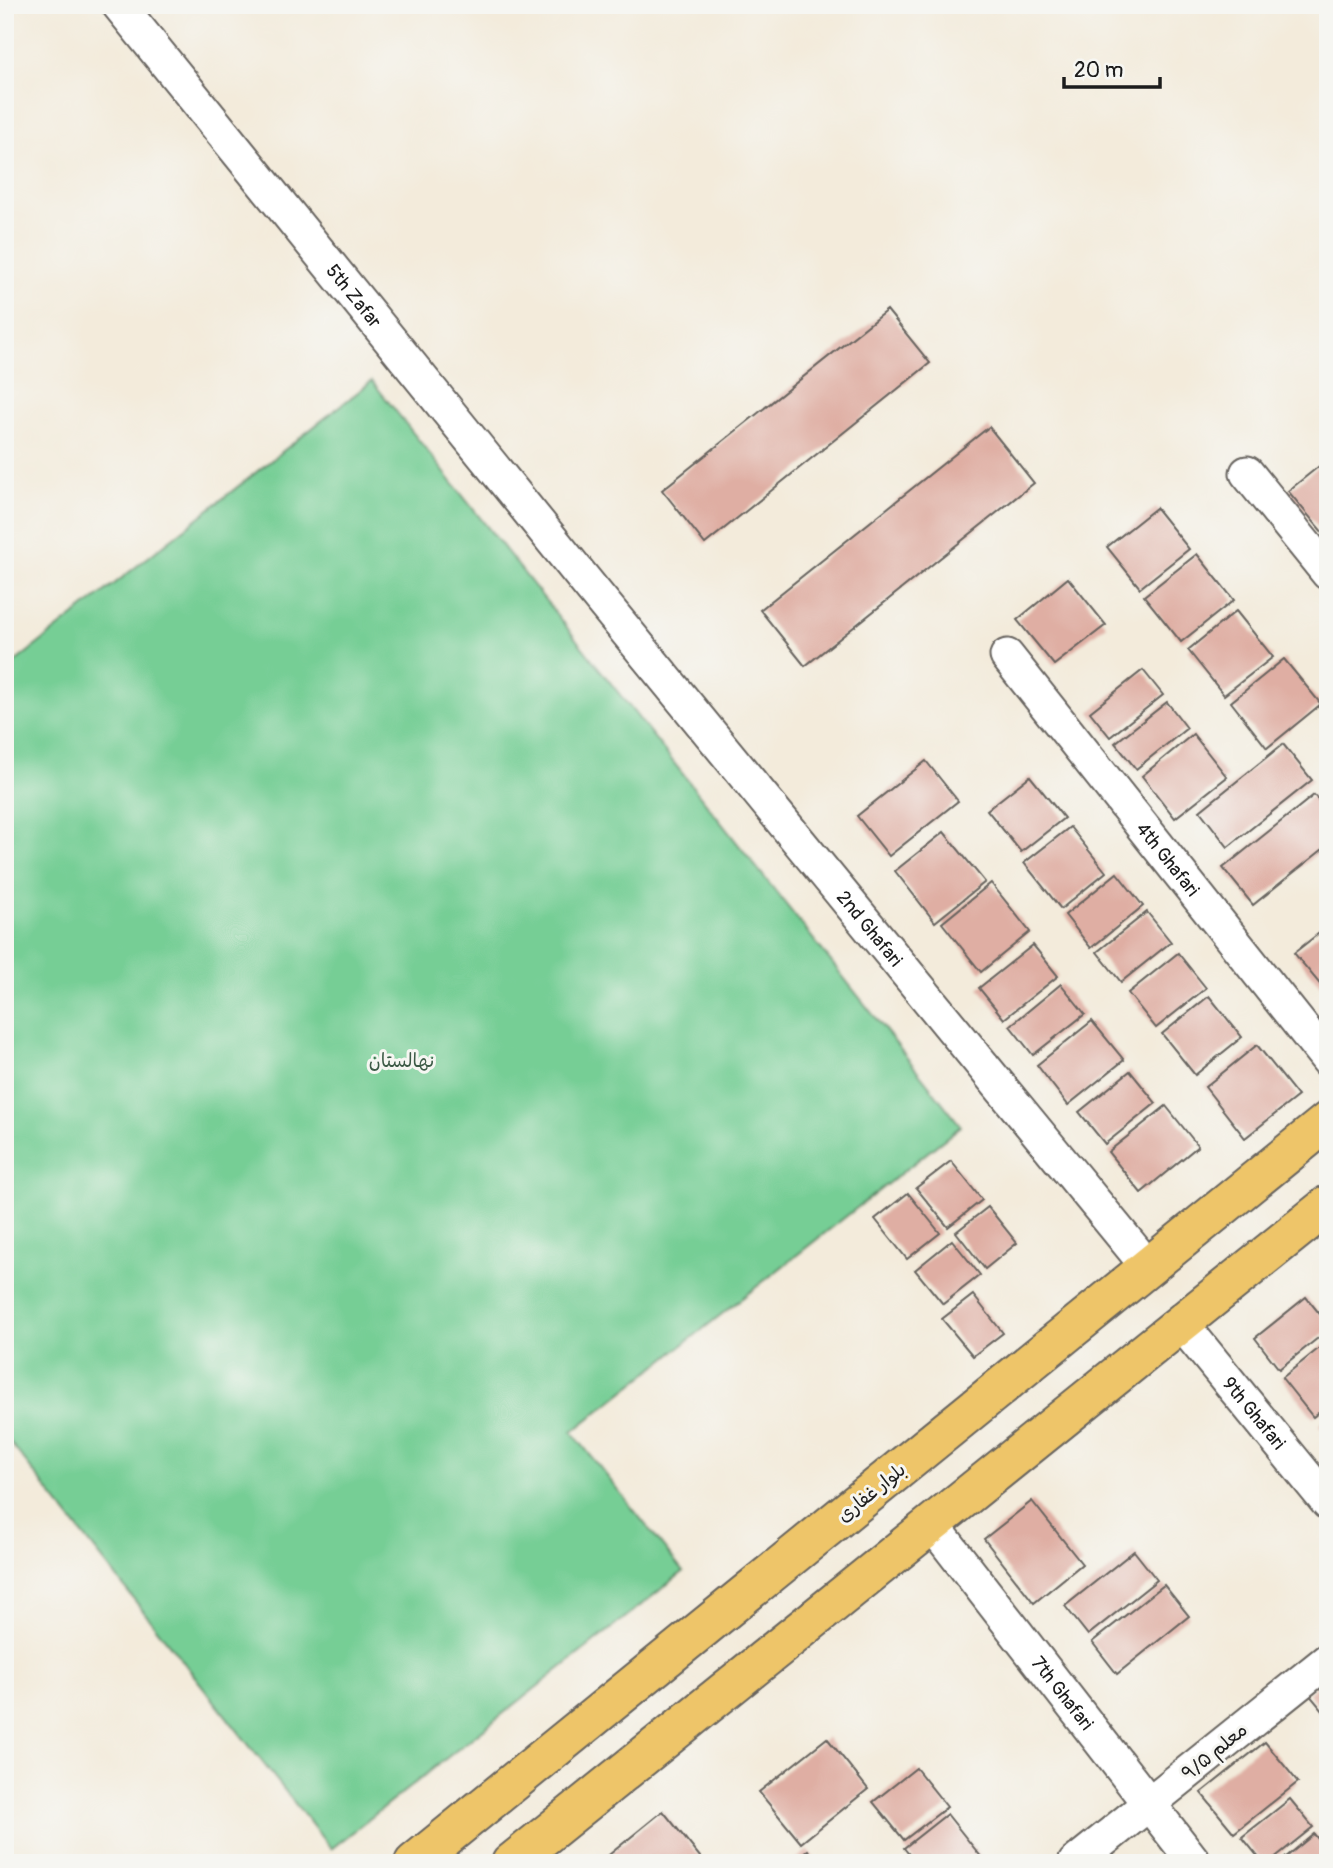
<svg xmlns="http://www.w3.org/2000/svg" width="1333" height="1868" viewBox="0 0 1333 1868" font-family="Pangolin,'Playpen Sans Arabic',sans-serif">
	<rect width="100%" height="100%" fill="#f6f6f2"/>
	<filter id="ink" filterUnits="userSpaceOnUse"><feTurbulence type="fractalNoise" baseFrequency=".0143" numOctaves="2"/><feDisplacementMap in="SourceGraphic" scale="14" xChannelSelector="R" yChannelSelector="G"/><feConvolveMatrix kernelMatrix="1 2 1 2 8 2 1 2 1" color-interpolation-filters="sRGB"/></filter>
	<filter id="wash" filterUnits="userSpaceOnUse"><feTurbulence type="fractalNoise" baseFrequency=".00686" numOctaves="4" result="noise"/><feDisplacementMap in="SourceGraphic" scale="28" xChannelSelector="R" yChannelSelector="G"/><feGaussianBlur stdDeviation="1.57" result="paint"/><feColorMatrix in="noise" values="0 0 0 0 0 0 0 0 0 0 0 0 0 0 0 0 0 1.4 0 .05"/><feComposite in="paint" operator="in"/></filter>
	<g filter="url(#wash)">
		<rect width="100%" height="100%" fill="#f3ebdb"/>
		<path fill="#76ce95" stroke="#497558" stroke-width="2" d="M372,381L961,1126L572,1432L683,1572L331,1849L5,1436V670Z"/>
		<g id="blocks">
			<g fill="#dfaea3">
				<path d="M887,310L930,363L705,544L662,490Z"/>
				<path d="M989,427L1034,483L805,666L760,610Z"/>
				<path d="M1328,459V539L1288,491Z"/>
				<path d="M1156,508L1189,549L1140,588L1107,547Z"/>
				<path d="M1197,554L1234,600L1181,642L1144,596Z"/>
				<path d="M1068,578L1106,625L1054,665L1017,620Z"/>
				<path d="M1236,611L1273,657L1224,695L1188,650Z"/>
				<path d="M1284,659L1321,704L1267,748L1231,702Z"/>
				<path d="M1143,670L1163,695L1110,737L1090,712Z"/>
				<path d="M1167,702L1187,728L1136,769L1115,743Z"/>
				<path d="M1193,734L1227,777L1175,818L1142,776Z"/>
				<path d="M1283,744L1312,780L1228,847L1200,811Z"/>
				<path d="M926,761L958,801L889,856L857,816Z"/>
				<path d="M1030,776L1064,818L1021,852L987,810Z"/>
				<path d="M1314,795L1328,811V845L1253,905L1223,868Z"/>
				<path d="M1070,827L1106,872L1061,909L1024,863Z"/>
				<path d="M944,832L985,882L935,922L895,871Z"/>
				<path d="M1117,873L1143,906L1091,948L1065,915Z"/>
				<path d="M991,883L1030,932L981,972L942,923Z"/>
				<path d="M1147,912L1171,942L1121,982L1097,952Z"/>
				<path d="M1328,926V994L1294,953Z"/>
				<path d="M1033,945L1058,976L1004,1019L979,988Z"/>
				<path d="M1178,953L1206,988L1156,1028L1128,993Z"/>
				<path d="M1061,984L1085,1014L1033,1055L1010,1026Z"/>
				<path d="M1209,996L1242,1037L1195,1075L1162,1034Z"/>
				<path d="M1092,1021L1124,1060L1068,1105L1037,1065Z"/>
				<path d="M1257,1045L1298,1096L1245,1138L1205,1087Z"/>
				<path d="M1130,1071L1156,1103L1105,1144L1079,1112Z"/>
				<path d="M1166,1106L1198,1146L1141,1193L1108,1152Z"/>
				<path d="M951,1161L982,1200L948,1227L916,1188Z"/>
				<path d="M908,1193L940,1233L907,1259L875,1219Z"/>
				<path d="M988,1207L1017,1243L985,1269L956,1232Z"/>
				<path d="M952,1240L980,1275L943,1304L915,1270Z"/>
				<path d="M973,1295L1003,1333L973,1356L942,1319Z"/>
				<path d="M1306,1297L1328,1324V1330L1279,1369L1255,1338Z"/>
				<path d="M1328,1341V1405L1313,1417L1282,1378Z"/>
				<path d="M1328,1417V1436L1319,1425Z"/>
				<path d="M1032,1501L1082,1564L1034,1603L984,1539Z"/>
				<path d="M1134,1551L1157,1580L1088,1635L1065,1606Z"/>
				<path d="M1164,1585L1189,1616L1117,1674L1092,1642Z"/>
				<path d="M1328,1677V1717L1308,1693Z"/>
				<path d="M827,1738L868,1789L801,1843L759,1792Z"/>
				<path d="M1265,1742L1298,1782L1234,1833L1201,1793Z"/>
				<path d="M916,1768L947,1807L904,1840L873,1802Z"/>
				<path d="M1290,1799L1313,1827L1268,1863H1263L1242,1837Z"/>
				<path d="M663,1811L705,1863H599Z"/>
				<path d="M947,1814L986,1863H916L904,1848Z"/>
				<path d="M1314,1834L1328,1851V1863H1279Z"/>
				<path d="M808,1850L818,1863H792Z"/>
			</g>
		</g>
	</g>
	<g filter="url(#ink)">
		<use href="#blocks" fill-opacity="0" stroke="#67645f" stroke-width="2"/>
		<g fill="none" stroke-linecap="round" stroke-linejoin="round">
			<defs>
				<g id="minor">
					<path id="s1" d="M119,5L591,588L1148,1267"/>
					<path d="M1247,473L1328,573"/>
					<path id="s2" d="M1007,656L1328,1060"/>
					<path id="s3" d="M1181,1323L1328,1503"/>
					<path id="s4" d="M931,1523L1195,1863"/>
					<path d="M1075,1863L1328,1660"/>
				</g>
				<g id="major">
					<path d="M414,1863L1328,1121"/>
					<path d="M511,1863L1328,1205"/>
				</g>
			</defs>
			<use href="#minor" stroke="#67645f" stroke-width="37"/>
			<use href="#major" stroke="#67645f" stroke-width="42"/>
			<use href="#minor" stroke="#fff" stroke-width="33"/>
			<use href="#major" stroke="#eec569" stroke-width="38"/>
		</g>
	</g>
	<g text-anchor="middle" stroke-width="6" stroke-linejoin="round" paint-order="stroke">
		<g font-size="19" fill="#1c1c1c" stroke="#f6f6f2">
			<text dy="7" stroke="none"><textPath href="#s1" startOffset="374">5th Zafar</textPath></text>
			<text dy="7" stroke="none"><textPath href="#s2" startOffset="259">4th Ghafari</textPath></text>
			<text dy="7" stroke="none"><textPath href="#s1" startOffset="1190">2nd Ghafari</textPath></text>
			<text dy="7" stroke="none"><textPath href="#s3" startOffset="116">9th Ghafari</textPath></text>
			<text transform="translate(871 1492) rotate(-39)" y="7">بلوار غفاری</text>
			<text dy="7" stroke="none"><textPath href="#s4" startOffset="215">7th Ghafari</textPath></text>
			<text transform="translate(1214 1751) rotate(-39)" y="7">معلم ۹/۵</text>
		</g>
		<g font-size="19" fill="#3c5a46" stroke="#f6f6f2">
			<text x="402" y="1067">نهالستان</text>
		</g>
	</g>
	<rect width="1333" height="1868" fill="none" stroke="#f6f6f2" stroke-width="28"/>
	<path d="M1064 77v10h96v-10" fill="none" stroke="#1c1c1c" stroke-width="3.5"/>
	<text x="1074" y="77" font-size="21" fill="#1c1c1c" stroke="#f6f6f2" stroke-width="5" paint-order="stroke">20 m</text>
</svg>
